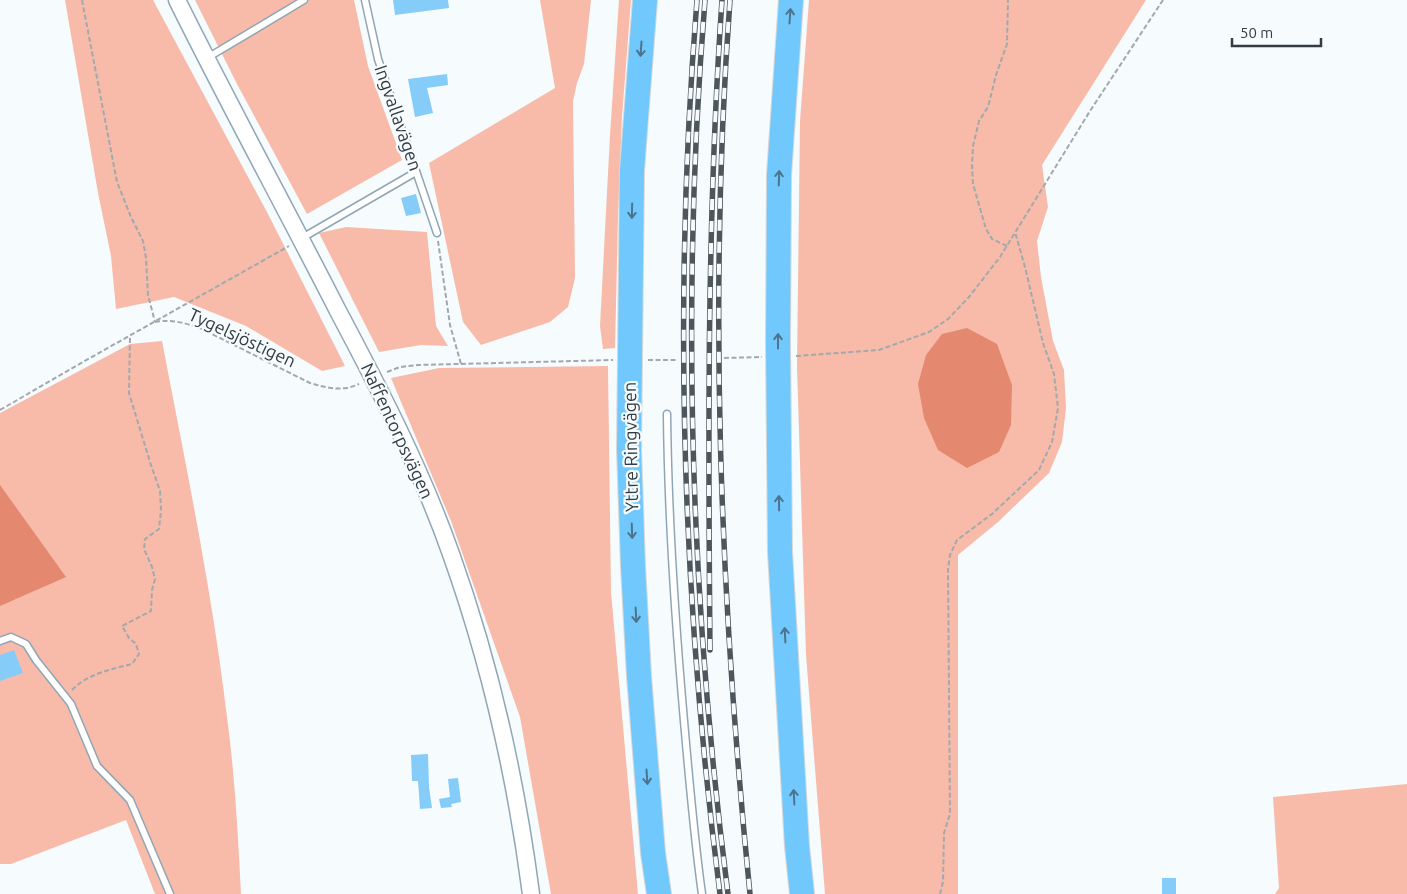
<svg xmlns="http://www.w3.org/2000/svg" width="1407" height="894" viewBox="0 0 1407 894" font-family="Ubuntu,sans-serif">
	<rect width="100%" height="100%" fill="#f6fbfe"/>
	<g fill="#f8bbaa">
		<path d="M65,0H153L268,214L345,366L322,371L246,326L174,297L116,309L111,256L98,193Z"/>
		<path d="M195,0H354L368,66L402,160L307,214L237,84Z"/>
		<path d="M540,0H591L584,64L577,83L573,101L575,278L568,307L550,322L481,345L463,322L429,163L555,88Z"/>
		<path d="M619,0H631L622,117L618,217L615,348L603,349L600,326L610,135Z"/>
		<path d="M809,0H1146L1042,165L1048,207L1037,241L1041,277L1053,341L1064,370L1066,408L1062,442L1049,473L998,522L958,555V894H825L806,655L797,367L800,121Z"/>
		<path d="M346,227L427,232L436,326L448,346L421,345L379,352L319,233Z"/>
		<path d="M162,341C186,466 212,591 227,717C235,776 238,835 241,894H155L126,820L11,864H0V413L130,344Z"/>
		<path d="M608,366L611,592L638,894H551L520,717L451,521L391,378L439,368Z"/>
		<path d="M1407,784V894H1275L1279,888L1273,797Z"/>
	</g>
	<g fill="#e4886f">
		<path d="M967,328L997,344L1012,385L1011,425L999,452L967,468L938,450L924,418L918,384L926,355L942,334Z"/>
		<path d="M0,485L66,577L0,606Z"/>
	</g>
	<g fill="#85ccf8">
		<path d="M393,0H448L449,8L395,15Z"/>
		<path d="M447,74L448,85L427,88L433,113L415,117L408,79Z"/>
		<path d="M416,194L421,213L406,216L401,198Z"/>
		<path d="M14,650L23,673L0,681V655Z"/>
		<path d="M428,754L429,787L432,808L420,809L418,781H412L411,755Z"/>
		<path d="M458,778L461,802L451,804L452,807L441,808L439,799L450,797L448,779Z"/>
		<rect x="1162" y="878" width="14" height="16"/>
	</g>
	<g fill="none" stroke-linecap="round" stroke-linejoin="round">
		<defs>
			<g id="service">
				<path d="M365,0L378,59L437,233"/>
				<path d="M207,58L304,0"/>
				<path d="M302,238L416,172"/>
				<path d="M667,414C668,516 675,619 684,721C689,778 694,837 702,894"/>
				<path d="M0,641L11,637L26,644L36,660L71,704L97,766L130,800L170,894"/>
			</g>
			<path id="tertiary" d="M177,0C229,105 285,207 338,311C380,390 421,469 451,554C490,663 516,779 531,894"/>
			<g id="motorway">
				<path d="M645,0L632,170L629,449L633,566L639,676L653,853L659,894"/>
				<path d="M791,0L779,175L778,343L780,552L797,846L802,894"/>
			</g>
		</defs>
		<use href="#service" stroke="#90a6b5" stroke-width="9"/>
		<use href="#tertiary" stroke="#90a6b5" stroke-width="19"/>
		<use href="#motorway" stroke="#d6d8d9" stroke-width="26"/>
		<g stroke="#a2a9ad" stroke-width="2" stroke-dasharray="5 2.5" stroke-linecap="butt">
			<path d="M82,0L117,182L131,217L143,241L146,258L148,295L155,322"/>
			<path d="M438,241L450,325L461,364"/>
			<path d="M1007,246L992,239L986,229L973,184L972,165L973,146L979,121L988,107L996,75L1007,44L1008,0"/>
			<path d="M155,322C172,319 186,323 202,329L310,383C327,388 342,392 359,384"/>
			<path d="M796,356L879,350L929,332L948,319L969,297L1000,257L1090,111L1163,0"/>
			<path d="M724,358L762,357"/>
			<path d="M648,360H676"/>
			<path d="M387,372L400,367L418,365L613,360"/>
			<path d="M0,410L90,358L289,246"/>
			<path d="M72,690C87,674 112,669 132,664L139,654L136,644L129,638L122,626L151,611L152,590L155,579L152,567L144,549L145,539L159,529L161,511L160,491L150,462L129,393L130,336"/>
			<path d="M940,894L943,882L944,833L950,814L948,570L950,555L957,540L992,514L1039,470L1052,442L1058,408L1054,374L1043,343L1025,267L1015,232"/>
		</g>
		<use href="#service" stroke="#fff" stroke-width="6"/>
		<use href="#tertiary" stroke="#fff" stroke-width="16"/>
		<use href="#motorway" stroke="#71c8fc" stroke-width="24"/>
		<defs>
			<g id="rail">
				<path d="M697,0C673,297 682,599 720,894"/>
				<path d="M705,0C681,297 690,598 728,894"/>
				<path d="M730,0C708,299 720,596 750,894"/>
				<path d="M710,650C708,433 707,216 722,0"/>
			</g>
		</defs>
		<use href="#rail" stroke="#4d565b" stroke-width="5.5"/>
		<use href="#rail" stroke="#f6fbfe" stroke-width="4" stroke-dasharray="11" stroke-linecap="butt"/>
	</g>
	<defs><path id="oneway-shaft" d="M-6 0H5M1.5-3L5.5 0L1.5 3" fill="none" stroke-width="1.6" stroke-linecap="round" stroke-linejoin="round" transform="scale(1.25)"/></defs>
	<g stroke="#4c748c">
		<use href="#oneway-shaft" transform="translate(790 16) rotate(-86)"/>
		<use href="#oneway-shaft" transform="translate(641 49) rotate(94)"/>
		<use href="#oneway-shaft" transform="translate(779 178) rotate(-88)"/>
		<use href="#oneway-shaft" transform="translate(632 211) rotate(91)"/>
		<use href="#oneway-shaft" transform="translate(778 341) rotate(-90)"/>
		<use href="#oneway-shaft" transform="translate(779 503) rotate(-91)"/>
		<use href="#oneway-shaft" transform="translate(632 531) rotate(88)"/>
		<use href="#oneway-shaft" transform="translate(636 615) rotate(87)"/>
		<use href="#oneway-shaft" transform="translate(785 635) rotate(-93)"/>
		<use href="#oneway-shaft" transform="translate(647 777) rotate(86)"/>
		<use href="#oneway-shaft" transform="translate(794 797) rotate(-93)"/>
	</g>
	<g text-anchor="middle" stroke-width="4.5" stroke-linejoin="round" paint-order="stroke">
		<g font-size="18" fill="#333c42" stroke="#f6fbfe">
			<text transform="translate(398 118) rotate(71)" y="6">Ingvallavägen</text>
			<text transform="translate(242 338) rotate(25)" y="6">Tygelsjöstigen</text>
			<text transform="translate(397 431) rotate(65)" y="6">Naffentorpsvägen</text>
			<text transform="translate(631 447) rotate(-91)" y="6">Yttre Ringvägen</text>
		</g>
	</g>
	<path d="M1232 38v8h89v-8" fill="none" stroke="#333c42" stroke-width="2.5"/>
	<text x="1240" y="38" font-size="15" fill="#333c42" stroke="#f6fbfe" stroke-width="4" paint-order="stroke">50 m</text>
</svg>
